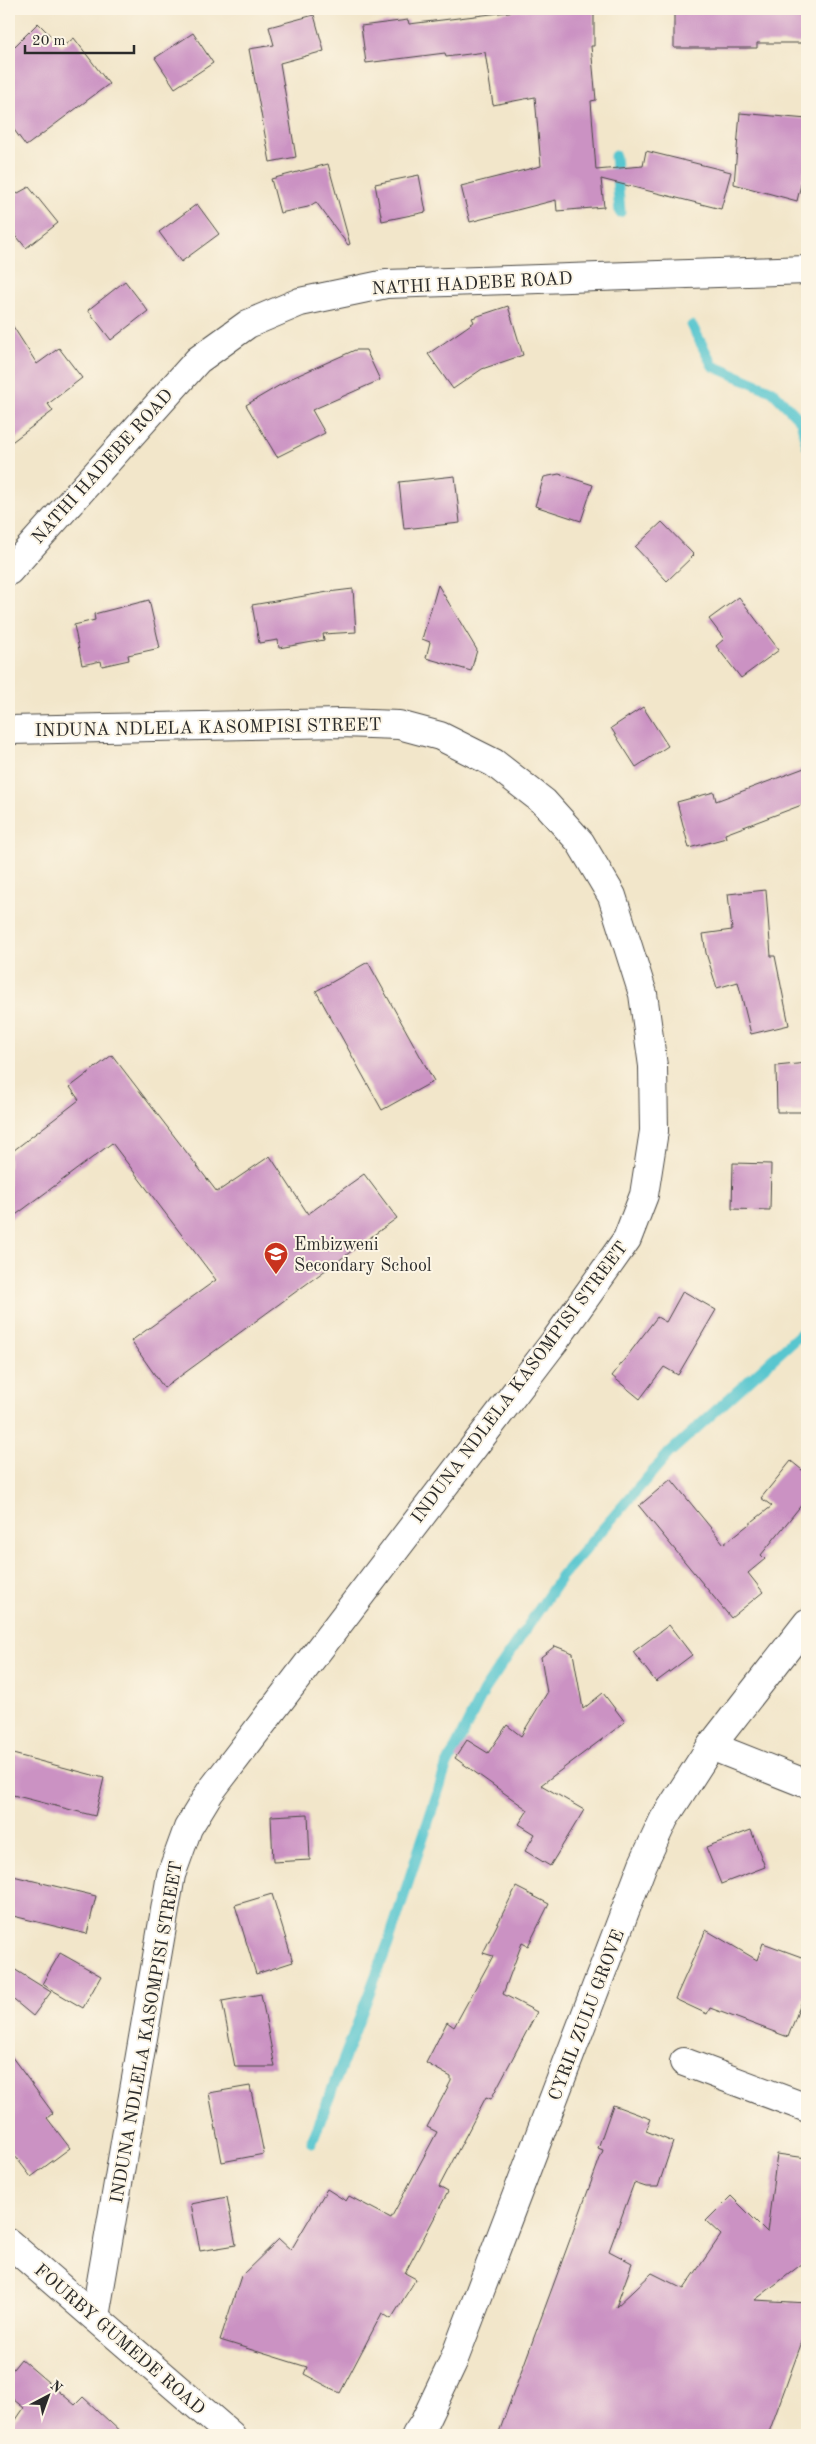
<svg xmlns="http://www.w3.org/2000/svg" width="816" height="2444" viewBox="0 0 816 2444" font-family="'Old Standard TT',serif">
	<rect width="100%" height="100%" fill="#fcf5e5"/>
	<filter id="ink" filterUnits="userSpaceOnUse"><feTurbulence type="fractalNoise" baseFrequency=".02" numOctaves="2"/><feDisplacementMap in="SourceGraphic" scale="10" xChannelSelector="R" yChannelSelector="G"/><feConvolveMatrix kernelMatrix="1 2 1 2 8 2 1 2 1" color-interpolation-filters="sRGB"/></filter>
	<filter id="wash" filterUnits="userSpaceOnUse"><feTurbulence type="fractalNoise" baseFrequency=".0096" numOctaves="4" result="noise"/><feDisplacementMap in="SourceGraphic" scale="20" xChannelSelector="R" yChannelSelector="G"/><feGaussianBlur stdDeviation="1.12" result="paint"/><feColorMatrix in="noise" values="0 0 0 0 0 0 0 0 0 0 0 0 0 0 0 0 0 1.4 0 .05"/><feComposite in="paint" operator="in"/></filter>
	<g filter="url(#wash)">
		<rect width="100%" height="100%" fill="#f2e6ca"/>
		<g fill="none" stroke-linecap="round" stroke-linejoin="round">
			<g stroke="#58c6cf" stroke-width="11">
				<path d="M615,156L620,212"/>
				<path d="M692,326L713,366L772,391L801,421L807,445"/>
				<path d="M312,2142L388,1944L446,1767L484,1691L561,1577L669,1453L806,1329L807,1325"/>
			</g>
		</g>
		<g id="blocks">
			<g fill="#cb92c3">
				<path d="M533,9H594V46H591L596,100L591,101L596,170L643,166L646,151L731,172L721,209L601,179L604,207L557,211L556,200L470,222L461,186L541,166L535,97L493,105L485,52L446,57L445,53L366,63L361,26L408,20L409,24Z"/>
				<path d="M674,9H807V43H757V48H674Z"/>
				<path d="M314,15L324,51L280,63L296,157L270,162L249,49L274,45L269,27Z"/>
				<path d="M38,23L62,47L74,38L109,84L26,146L9,123V52Z"/>
				<path d="M193,33L213,63L175,88L155,58Z"/>
				<path d="M740,113L807,119V159L797,201L734,184Z"/>
				<path d="M328,164L350,244L348,245L316,202L308,207L280,213L271,179Z"/>
				<path d="M419,175L426,212L382,221L375,184Z"/>
				<path d="M29,187L58,223L26,248L9,227V198Z"/>
				<path d="M197,204L219,234L181,262L159,232Z"/>
				<path d="M125,281L148,311L111,340L88,310Z"/>
				<path d="M508,306L523,355L482,369L453,389L428,354L474,322L472,318Z"/>
				<path d="M9,320L37,364L59,348L82,378L48,404L53,411L9,444Z"/>
				<path d="M355,350H366L380,380L312,410L325,433L277,457L246,405L292,378Z"/>
				<path d="M559,474L593,485L581,521L535,506L544,477Z"/>
				<path d="M455,476L460,523L404,529L399,482Z"/>
				<path d="M662,522L694,555L667,581L635,547Z"/>
				<path d="M438,585L477,650L471,671L426,658L430,642L422,639Z"/>
				<path d="M353,589L356,632L323,634L324,640L279,648L278,640L259,643L252,605L328,592Z"/>
				<path d="M739,597L779,650L741,678L716,646L724,639L709,619Z"/>
				<path d="M149,600L160,648L128,655L129,660L102,666L101,661L82,665L74,625L95,620L94,614Z"/>
				<path d="M643,707L668,746L636,767L611,728Z"/>
				<path d="M807,767V803L725,834L726,838L689,848L677,802L714,792L716,801Z"/>
				<path d="M766,890L771,956H775L789,1025L751,1034L738,982L717,988L706,953L703,934L732,930L728,894Z"/>
				<path d="M368,962L434,1081L382,1110L316,991Z"/>
				<path d="M112,1055L217,1192L270,1156L308,1214L364,1174L397,1218L164,1388L131,1341L216,1280L112,1143L9,1220V1154L79,1100L70,1087Z"/>
				<path d="M807,1063V1112H777L776,1066Z"/>
				<path d="M733,1163L771,1164L770,1210L732,1209Z"/>
				<path d="M683,1291L716,1310L678,1375L664,1367L640,1399L612,1376L657,1317L666,1322Z"/>
				<path d="M791,1461L807,1474V1498L761,1555L765,1559L748,1573L763,1592L731,1618L639,1506L671,1479L724,1544L772,1506L761,1498Z"/>
				<path d="M669,1625L692,1655L656,1682L633,1652Z"/>
				<path d="M555,1646L573,1653L583,1709L603,1693L625,1722L541,1785L584,1810L550,1866L525,1851L535,1834L519,1824L528,1810L455,1758L467,1740L488,1753L507,1725L521,1736L547,1693L541,1657Z"/>
				<path d="M9,1753L104,1778L95,1816L9,1794Z"/>
				<path d="M308,1814L310,1860L273,1862L271,1816Z"/>
				<path d="M751,1830L765,1867L721,1884L706,1847Z"/>
				<path d="M9,1875L96,1896L87,1934L9,1915Z"/>
				<path d="M516,1887L549,1904L528,1946L522,1943L503,1994L537,2012L491,2099L486,2097L439,2187L448,2192L405,2273L416,2279L391,2319L382,2313L340,2393L304,2374L307,2367L220,2340L241,2276L279,2239L291,2250L327,2189L346,2201L349,2196L391,2218L437,2132L427,2127L451,2081V2077L426,2063L447,2022L454,2027L493,1956L483,1953Z"/>
				<path d="M272,1894L293,1962L256,1974L235,1905Z"/>
				<path d="M706,1930L757,1960L763,1943L807,1959V1988L788,2037L710,2008L707,2014L675,1999Z"/>
				<path d="M60,1953L101,1976L83,2008L42,1984Z"/>
				<path d="M9,1966L51,1992L33,2016L9,1996Z"/>
				<path d="M261,1994L275,2067H235L222,2001Z"/>
				<path d="M9,2053L53,2113L47,2118L70,2148L31,2177L9,2148Z"/>
				<path d="M250,2086L264,2154L222,2162L209,2093Z"/>
				<path d="M613,2105L651,2119L646,2131L673,2142L658,2187H646L634,2183L609,2251L632,2263L616,2307L652,2273L684,2289L721,2235L706,2221L731,2196L767,2232L777,2154L807,2158V2260L755,2300L807,2303V2328L768,2435H498L603,2150L598,2148Z"/>
				<path d="M227,2197L236,2245L200,2251L191,2204Z"/>
				<path d="M21,2359L75,2405L83,2397L124,2435H9V2430L24,2408L9,2396V2374Z"/>
			</g>
		</g>
	</g>
	<g filter="url(#ink)">
		<use href="#blocks" fill-opacity="0" stroke="#494743" stroke-width="1"/>
		<g fill="none" stroke-linecap="round" stroke-linejoin="round">
			<defs>
				<g id="minor">
					<path d="M9,571L198,360L248,324L300,302L386,284L807,270"/>
					<path d="M9,730L341,723L399,725L440,736L494,763L544,802L580,842L612,896L643,994L653,1066L654,1131L644,1195L627,1239L554,1342L210,1792L188,1828L171,1875L95,2317"/>
					<path d="M711,1746L807,1784"/>
					<path d="M684,2062L807,2108"/>
					<path d="M9,2243L231,2435"/>
					<path d="M416,2435L424,2423L453,2362L643,1864L664,1819L711,1746L807,1623"/>
				</g>
			</defs>
			<use href="#minor" stroke="#494743" stroke-width="30"/>
			<use href="#minor" stroke="#fff" stroke-width="28"/>
		</g>
	</g>
	<defs>
		<symbol id="school-pin" viewBox="-11 -11 22 30"><path d="M0 17L-7.5 6A9.5 9.5 0 1 1 7.5 6Z" fill="#c8321e" stroke="#fcf5e5"/><path d="M0-5L7-2L0 1L-7-2ZM-4 1L0 2.5L4 1V4Q0 6-4 4Z" fill="#fff"/></symbol>
	</defs>
	<g fill-rule="evenodd">
		<use href="#school-pin" x="262" y="1240" width="28" height="38"/>
	</g>
	<g text-anchor="middle" stroke-width="4" stroke-linejoin="round" paint-order="stroke">
		<g font-size="18" fill="#2b2b2b" stroke="#fcf5e5">
			<text transform="translate(472 283) rotate(-3)" y="6">NATHI HADEBE ROAD</text>
			<text transform="translate(102 466) rotate(-48)" y="6">NATHI HADEBE ROAD</text>
			<text transform="translate(208 727) rotate(-1)" y="6">INDUNA NDLELA KASOMPISI STREET</text>
			<text transform="translate(519 1382) rotate(-53)" y="6">INDUNA NDLELA KASOMPISI STREET</text>
			<text transform="translate(586 2015) rotate(-69)" y="6">CYRIL ZULU GROVE</text>
			<text transform="translate(146 2032) rotate(-80)" y="6">INDUNA NDLELA KASOMPISI STREET</text>
			<text transform="translate(120 2339) rotate(41)" y="6">FOURBY GUMEDE ROAD</text>
		</g>
		<g font-size="18" fill="#2b2b2b" stroke="#fcf5e5" text-anchor="start">
			<text x="294" y="1250">Embizweni<tspan x="294" dy="21">Secondary School</tspan></text>
		</g>
	</g>
	<rect width="816" height="2444" fill="none" stroke="#fcf5e5" stroke-width="30"/>
	<g transform="translate(48 2396) rotate(41)" stroke="#fcf5e5" stroke-width="4" paint-order="stroke">
	<path d="M0-4L9 19L0 12L-9 19Z" fill="#2b2b2b"/>
	<text y="-8" font-size="14" font-weight="bold" text-anchor="middle" fill="#2b2b2b">N</text>
	</g>
	<path d="M25 45v8h109v-8" fill="none" stroke="#2b2b2b" stroke-width="2.5"/>
	<text x="32" y="45" font-size="15" fill="#2b2b2b" stroke="#fcf5e5" stroke-width="4" paint-order="stroke">20 m</text>
</svg>
